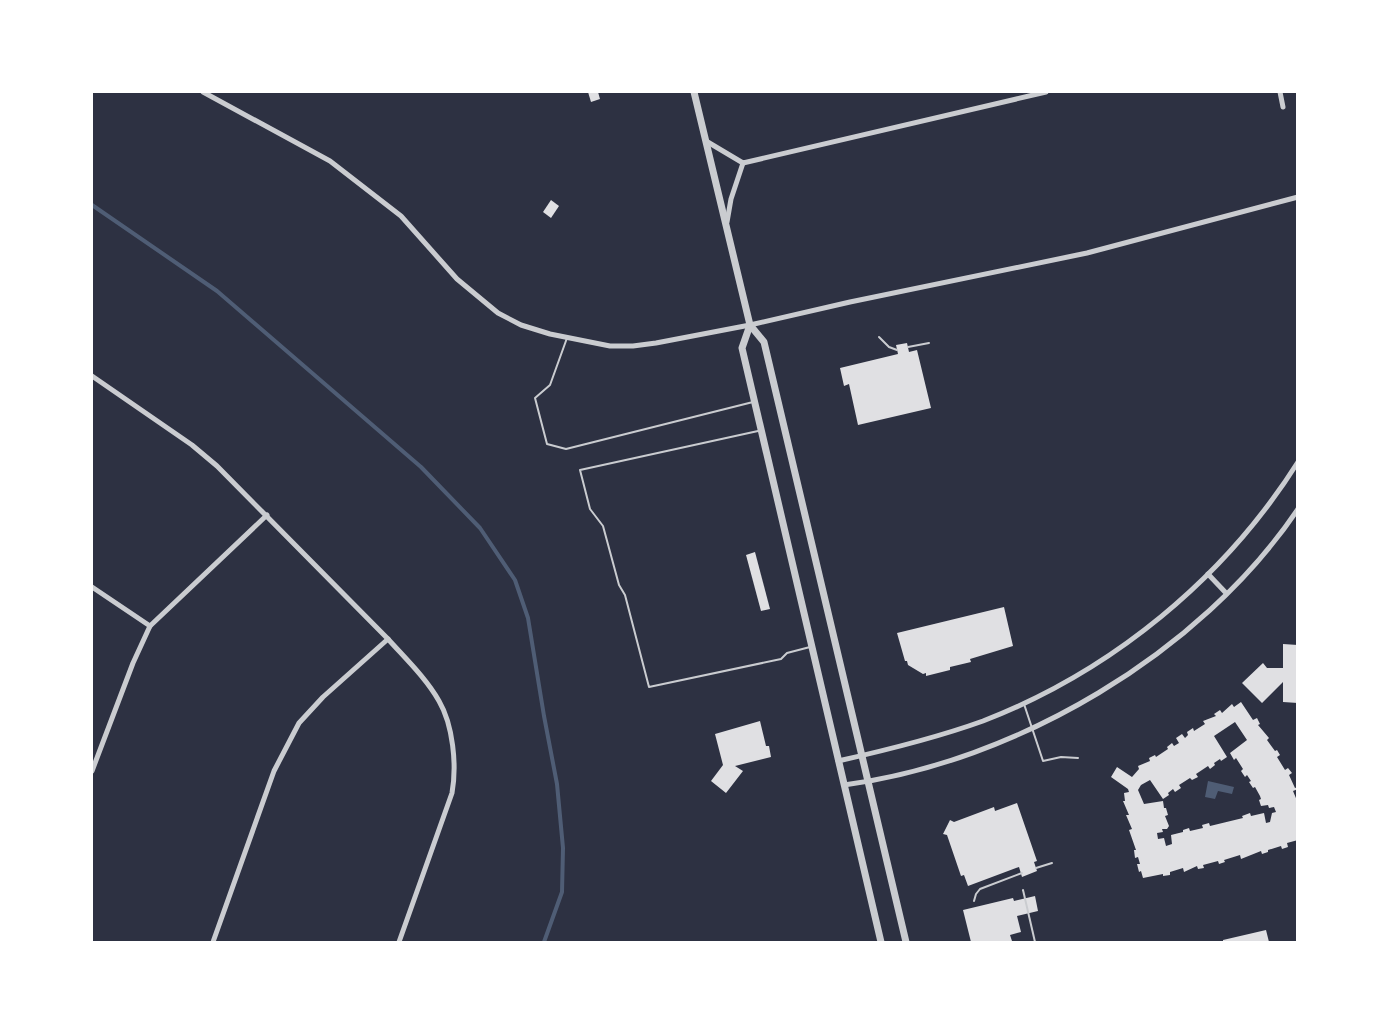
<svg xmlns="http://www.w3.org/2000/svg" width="1389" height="1034" viewBox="0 0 1389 1034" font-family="'Nunito Sans',sans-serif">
	<rect width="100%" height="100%" fill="#2d3142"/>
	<path fill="#4f5d75" d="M1208,781L1234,787L1232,794L1218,791L1215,799L1205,797Z"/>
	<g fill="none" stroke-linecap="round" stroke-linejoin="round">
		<path stroke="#4f5d75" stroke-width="4" d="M92,205L217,291L421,467L480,528L515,580L528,618L544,716L557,784L563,848L562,892L544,942"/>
	</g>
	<g fill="#e0e0e3" fill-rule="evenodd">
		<path d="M588,92H598L600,99L591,102Z"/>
		<path d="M551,200L559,206L551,218L543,212Z"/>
		<path d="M907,343L909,352L917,350L931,408L858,425L849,384L844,386L840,368L898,354L896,345Z"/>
		<path d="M755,552L770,609L761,611L746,555Z"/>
		<path d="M1004,607L1013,646L970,659L971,662L950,667V670L926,676V673L923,674L908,665L907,661H905L897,633Z"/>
		<path d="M1283,644L1298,645V703L1283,702V682L1262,703L1242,683L1263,663L1267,668H1283Z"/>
		<path d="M1241,702L1253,720L1257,718L1260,724L1258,725L1269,738L1267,740L1275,751L1277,750L1280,755L1277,757L1285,770L1288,768L1292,773L1289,775L1295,788L1298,787V789L1293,791L1298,803V840L1287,843L1288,847L1282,849L1281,846L1268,850V852L1262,854L1261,851L1241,859L1240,855L1224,860L1225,862L1219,864L1218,861L1203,865L1204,868L1198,869L1197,866L1184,872L1183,868L1170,872V875L1163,876V874L1143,878L1141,871L1139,872L1137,864H1140L1138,857L1135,858L1134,850H1136L1129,830L1132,829L1126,815H1129L1123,801H1125L1124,793L1129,792L1128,789L1111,777L1117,767L1132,777L1139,769L1138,766L1150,761L1149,758L1155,755L1156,757L1168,749L1167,747L1172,743L1174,746L1179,743L1176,738L1182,734L1185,738L1188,735L1187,732L1193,728L1194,731L1205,724L1203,721L1216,716L1214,714L1220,710L1222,713L1232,704L1234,707ZM1235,722L1247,740L1230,753L1234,760L1236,758L1243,769L1241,771L1245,777L1247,775L1251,781L1249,782L1253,788L1255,787L1260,796L1261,799L1259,800L1261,806L1268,805L1269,808L1274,807L1276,812L1272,813L1270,822L1266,823L1264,813L1251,816L1250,813L1242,816L1243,818L1210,826L1209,823L1202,825L1203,828L1190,831L1189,828L1183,830V832L1171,835L1172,844L1166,846L1164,838L1158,839L1157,833L1163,832L1162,829H1167L1169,826L1165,816L1168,815L1166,808H1164L1163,801L1144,804L1138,790L1141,785L1150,780L1163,799L1169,795L1168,793L1173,789L1175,792L1181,788L1179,785L1190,778L1192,780L1198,777L1196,774L1208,766L1210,769L1215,765L1214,763L1220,759L1221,761L1227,757L1214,736Z"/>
		<path d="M760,721L766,746H769L771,757L735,766L743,771L726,793L711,781L723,765L715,734Z"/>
		<path d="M1017,803L1037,861L1034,862L1037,871L1022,877L1019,867L968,886L964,875L961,876L947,835L943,834L950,820L954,822L994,807L995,811Z"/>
		<path d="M1035,896L1038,911L1017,916L1021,932L1010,935L1012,941L1004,942H971L963,910L1013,898L1014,901Z"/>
		<path d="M1266,930L1269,942H1223V940Z"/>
	</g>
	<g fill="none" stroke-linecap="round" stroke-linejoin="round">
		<g stroke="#caccd0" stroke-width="2">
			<path d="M879,337L889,347L897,350"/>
			<path d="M567,338L550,385L535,398L547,444L566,449L753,402"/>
			<path d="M908,347L929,343"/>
			<path d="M758,431L580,470L590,509L603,526L619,585L625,595L649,687L781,659L787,653L810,647"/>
			<path d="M1024,704L1043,761L1061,757L1078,758"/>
			<path d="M1036,868L1052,863"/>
			<path d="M1023,890L1035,942"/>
			<path d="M974,901L976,894L980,889L1022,873"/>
		</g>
		<g stroke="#caccd0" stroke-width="5">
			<path d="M203,92L330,161L401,216L457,279L498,313L521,325L550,334L610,346H633L656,343L750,325L850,302L1087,253L1298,197"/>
			<path d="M1280,92L1283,107"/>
			<path d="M706,141L743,163L1046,92"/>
			<path d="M727,222L731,199L743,163"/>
			<path d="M92,376L192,445L217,466L388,639C405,658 426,678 439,701C453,725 457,765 452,793L399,942"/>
			<path d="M1208,574L1226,593"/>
			<path d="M92,587L150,626"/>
			<path d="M838,761C887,750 936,738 983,721C1112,671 1224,579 1298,462"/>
			<path d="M92,771L133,663L150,626L267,515"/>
			<path d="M844,785C1016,762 1200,654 1298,509"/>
			<path d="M213,942L274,771L299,723L323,697L388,639"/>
		</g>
		<g stroke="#caccd0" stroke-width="7">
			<path d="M694,92L750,325L764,342L906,942"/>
			<path d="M750,325L742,348L881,942"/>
		</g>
	</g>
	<rect width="1389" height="1034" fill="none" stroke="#ffffff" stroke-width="186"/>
</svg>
